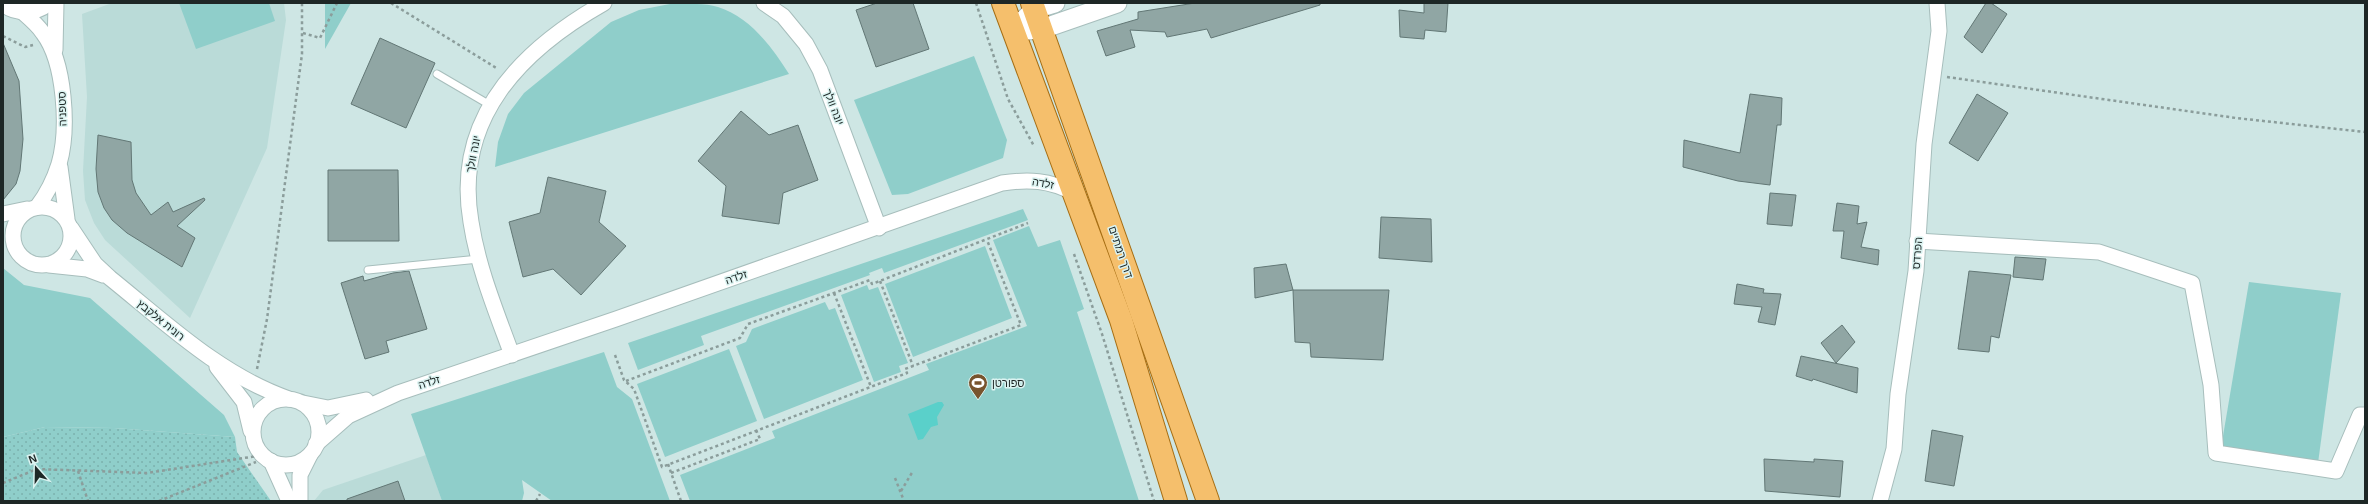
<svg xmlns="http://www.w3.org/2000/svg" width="2368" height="504" viewBox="0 0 2368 504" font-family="Helvetica,Heebo,sans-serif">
	<defs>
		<pattern id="park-dots" width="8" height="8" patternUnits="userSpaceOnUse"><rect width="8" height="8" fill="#8fceca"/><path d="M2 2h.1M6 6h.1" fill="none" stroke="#7bb1ad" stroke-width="1.8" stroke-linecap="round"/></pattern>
	</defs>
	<rect width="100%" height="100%" fill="#cee6e4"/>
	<g fill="#badbd8">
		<path d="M112,3H284L286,20L267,148L190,318L105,240L94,223L85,200L83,171L87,97L82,14Z"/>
		<path d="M426,455L442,501H314L323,490Z"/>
	</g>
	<g fill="#8fceca">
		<path d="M179,3H269L275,21L196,49Z"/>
		<path d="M325,3H351L325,49Z"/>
		<path d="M675,3C688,4 705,3 718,7C750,17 772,47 789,74L495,167L498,142L508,114L524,93L611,22L639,10Z"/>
		<path d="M974,56L1007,140L1003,158L908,194L892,195L854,100Z"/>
		<path d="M1023,209L1028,220L884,273L882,268L869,273L870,275L701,336L704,345L638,370L628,343Z"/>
		<path d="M1029,226L1038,247L1060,240L1084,309L1077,312L1139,501H690L680,475L775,438L772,431L929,370L926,364L1027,326L993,240Z"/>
		<path d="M985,246L1012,318L913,357L885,284Z"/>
		<path d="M3,268L24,285L90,298L224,415L235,437L114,428L45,427L3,437Z"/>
		<path d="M2249,282L2341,293L2318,463L2221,448Z"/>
		<path d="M867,285L869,290L878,287L908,363L899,366L901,372L874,382L841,295Z"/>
		<path d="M825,302L829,310L835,308L863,380L764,419L736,346L746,342L752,329Z"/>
		<path d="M729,349L757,421L665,457L637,384Z"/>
		<path d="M604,352L617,387L632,399L670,501H552L522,480L524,493L522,501H442L411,414Z"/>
	</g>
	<path fill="url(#park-dots)" d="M45,427L114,428L235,437L237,452L271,501H3V437Z"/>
	<path fill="#5ad0ca" d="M938,402H942L944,405L937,417L938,425L931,427L923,439L918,440L908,414Z"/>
	<g fill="#90a6a4" stroke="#627775">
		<path d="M877,3H913L929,49L876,67L856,10Z"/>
		<path d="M1195,3H1320V5L1211,38L1207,29L1167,37L1165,32L1130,30L1135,47L1106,56L1097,31L1138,19V12Z"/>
		<path d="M1424,3H1448L1446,32L1425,30L1424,39L1400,37L1399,10L1424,13Z"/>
		<path d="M1986,3H1991L2007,14L1982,53L1964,37Z"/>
		<path d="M380,38L435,63L406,128L351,104Z"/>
		<path d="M3,43L19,81L23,139L20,171L16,184L3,200Z"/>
		<path d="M1750,94L1782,98L1781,125H1777L1770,185L1738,181L1683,167L1684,140L1740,153Z"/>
		<path d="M1977,94L2008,113L1978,161L1949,143Z"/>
		<path d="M741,111L769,135L798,125L818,180L783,193L779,224L722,216L726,186L698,161Z"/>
		<path d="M98,135L131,142L132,180L136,193L151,215L168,202L173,212L204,198L205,200L177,226L195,238L182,267L127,233L112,220L104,208L98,192L96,169Z"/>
		<path d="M328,170H398L399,241H328Z"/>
		<path d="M548,177L606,191L599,222L626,246L581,295L553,269L523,277L509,222L540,213Z"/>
		<path d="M1770,193L1796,195L1792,226L1767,224Z"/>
		<path d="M1837,203L1859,206L1857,224L1867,222L1861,247L1879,250L1878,265L1841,258L1844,231H1833Z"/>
		<path d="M1381,217L1431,219L1432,262L1379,258Z"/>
		<path d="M2015,257L2046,259L2043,280L2013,277Z"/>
		<path d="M1286,264L1293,290L1255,298L1254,268Z"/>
		<path d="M409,271L427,329L386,341L389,352L365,359L341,283L363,276L364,281L393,273Z"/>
		<path d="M1969,271L2011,275L1999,338L1991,336L1989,352L1958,349Z"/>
		<path d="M1737,284L1764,289L1763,293L1781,294L1775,325L1758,322L1762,307L1734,304Z"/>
		<path d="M1293,290H1389L1383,360L1311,357L1310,343L1295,342Z"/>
		<path d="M1842,325L1855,342L1836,363L1821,343Z"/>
		<path d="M1801,356L1858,368L1857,393L1813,379L1812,381L1796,376Z"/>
		<path d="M1932,430L1963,436L1954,486L1925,481Z"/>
		<path d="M1764,459L1814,462V459L1843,461L1840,497L1765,491Z"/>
		<path d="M398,481L405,501H347V499Z"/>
	</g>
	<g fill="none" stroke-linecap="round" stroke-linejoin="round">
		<defs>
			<g id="service">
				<path d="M437,74L490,105"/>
				<path d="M368,270L479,259"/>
			</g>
			<g id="minor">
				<path d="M764,3L783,16L806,44L820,70L879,228"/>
				<path d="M19,9C28,17 37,24 43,33C65,62 69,129 59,164C54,180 47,194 37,207"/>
				<path d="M55,50L56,3"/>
				<path d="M60,167L67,219"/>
				<circle cx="42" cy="236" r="29"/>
				<path d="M3,214L27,209"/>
				<path d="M71,228L95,264L110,278C166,323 220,375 289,399"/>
				<path d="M1917,241L2099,252L2192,283L2211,385L2216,453L2336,471L2360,415H2365"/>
				<path d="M49,265L87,269L103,275"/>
				<path d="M512,355C496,311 478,268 471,222C453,118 521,50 604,3"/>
				<path d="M217,367L244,402L251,431"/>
				<circle cx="286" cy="432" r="33"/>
				<path d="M303,403L328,408L366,400"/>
				<path d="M316,444L348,416L398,393L616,319L1002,183C1029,179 1049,180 1074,193"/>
				<path d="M271,461L289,501"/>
				<path d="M300,501V475L310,455"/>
				<path d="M1880,501L1894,449L1898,394L1916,271L1924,144L1939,31L1937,3"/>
			</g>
			<g id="tertiary">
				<path d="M5,3C16,12 35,12 46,3"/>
				<path d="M1024,20L1035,9L1055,3"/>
				<path d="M1013,31L1042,29L1117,3"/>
			</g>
			<g id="primary">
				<path d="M1003,3L1121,320L1176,501"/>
				<path d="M1032,3L1208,501"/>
			</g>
		</defs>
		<use href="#service" stroke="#a7bebc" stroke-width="9"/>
		<use href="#minor" stroke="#a7bebc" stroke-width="17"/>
		<use href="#tertiary" stroke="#a7bebc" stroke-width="21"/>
		<use href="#primary" stroke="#a66e14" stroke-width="24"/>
		<g stroke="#8b9d9b" stroke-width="2.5" stroke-dasharray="3 3" stroke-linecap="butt">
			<path d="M391,3L498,69"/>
			<path d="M976,3L1008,99L1034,146"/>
			<path d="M303,33L320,38L337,3"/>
			<path d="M3,36L25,47L33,45"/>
			<path d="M1947,77L2236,118L2365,132"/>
			<path d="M1074,254L1102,334L1154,501"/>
			<path d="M880,281L913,366"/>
			<path d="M834,293L871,387"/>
			<path d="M615,355L624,380L634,389L662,467L907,373L905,369L1021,325L987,240"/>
			<path d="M257,369L267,319L302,54V3"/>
			<path d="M626,381L740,338L748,324L870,280L872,284L1028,223"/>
			<path d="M668,464L681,501"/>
			<path d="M78,471L88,501"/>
			<path d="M671,473L760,439L756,430"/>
			<path d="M895,478L904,501"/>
			<path d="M3,483L37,469L147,473L257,456"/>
			<path d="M901,491L913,471"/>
			<path d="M159,501L256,462"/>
			<path d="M536,501L540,494"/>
		</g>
		<use href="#service" stroke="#fff" stroke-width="7"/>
		<use href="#minor" stroke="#fff" stroke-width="15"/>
		<use href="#tertiary" stroke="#fff" stroke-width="19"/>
		<use href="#primary" stroke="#f5bf6c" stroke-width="22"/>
	</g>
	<defs>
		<symbol id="stadium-pin" viewBox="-11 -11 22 30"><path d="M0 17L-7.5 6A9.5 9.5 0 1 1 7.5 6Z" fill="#78542e" stroke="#dbf3f1"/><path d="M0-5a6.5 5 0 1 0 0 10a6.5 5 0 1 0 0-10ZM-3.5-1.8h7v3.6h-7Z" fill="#fff"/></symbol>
	</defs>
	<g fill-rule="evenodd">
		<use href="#stadium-pin" x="967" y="372" width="22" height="30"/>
	</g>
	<g text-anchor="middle" stroke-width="3" stroke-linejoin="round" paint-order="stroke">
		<g font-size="11" fill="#1e2726" stroke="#dbf3f1">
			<text transform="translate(834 107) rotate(69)" y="4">יונה וולך</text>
			<text transform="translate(62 109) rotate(-92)" y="4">סטפניה</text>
			<text transform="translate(473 154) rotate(-79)" y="4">יונה וולך</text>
			<text transform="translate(1043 183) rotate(10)" y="4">זלדה</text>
			<text transform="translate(1121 252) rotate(71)" y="4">דרך רמתיים</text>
			<text transform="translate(1917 253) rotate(-86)" y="4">הפרדס</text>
			<text transform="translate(736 277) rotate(-19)" y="4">זלדה</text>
			<text transform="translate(161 320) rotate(39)" y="4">רונית אלקבץ</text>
			<text transform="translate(429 382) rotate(-18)" y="4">זלדה</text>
		</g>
		<g font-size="11" fill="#1e2726" stroke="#dbf3f1" text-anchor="start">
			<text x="992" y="387">ספורטן</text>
		</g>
	</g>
	<rect width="2368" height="504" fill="none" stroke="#1e2726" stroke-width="8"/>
	<g transform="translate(36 468) rotate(340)" stroke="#dbf3f1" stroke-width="3" paint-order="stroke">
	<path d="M0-3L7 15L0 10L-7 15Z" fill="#1e2726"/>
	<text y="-6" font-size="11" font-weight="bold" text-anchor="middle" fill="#1e2726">N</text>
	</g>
</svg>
